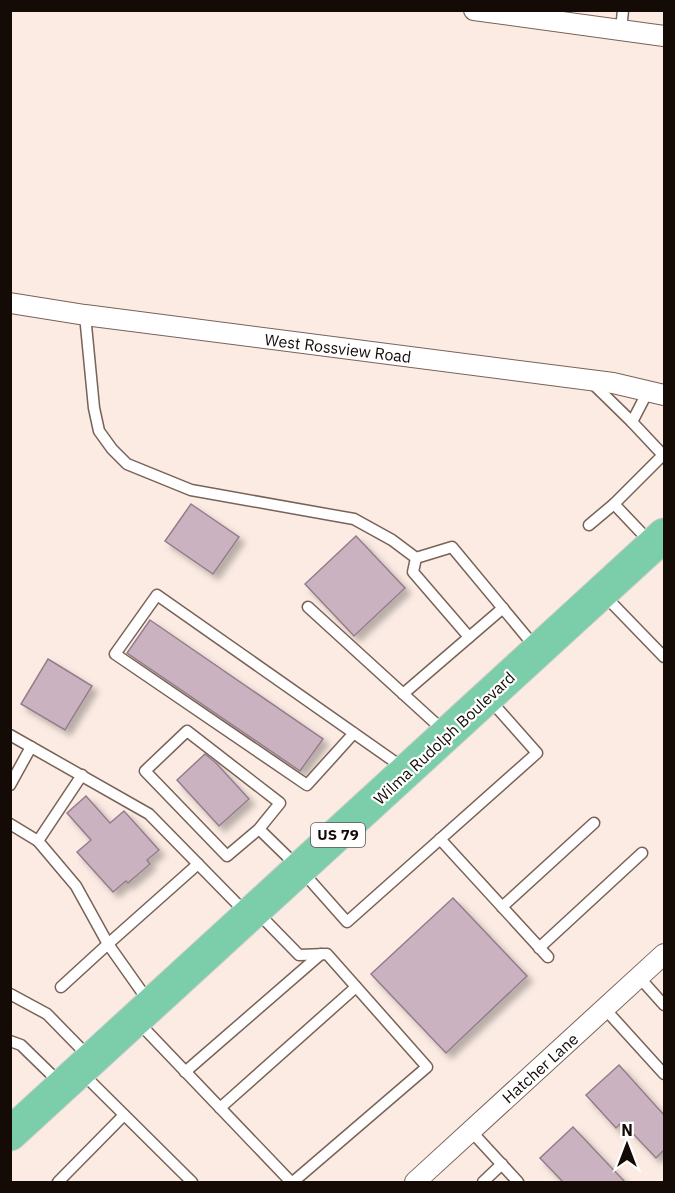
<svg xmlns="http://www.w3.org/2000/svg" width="675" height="1193" viewBox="0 0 675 1193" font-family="'IBM Plex Sans',sans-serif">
	<defs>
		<filter id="shadow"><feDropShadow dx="5.5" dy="5.5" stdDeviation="3" flood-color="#0004"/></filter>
	</defs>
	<rect width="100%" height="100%" fill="#fbebe3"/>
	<g fill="#cab2c1" stroke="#947d8b" stroke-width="1.5" filter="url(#shadow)">
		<path d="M191,504L239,537L213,574L165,541Z"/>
		<path d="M356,536L405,588L354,636L305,584Z"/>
		<path d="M150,620L323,739L300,771L127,653Z"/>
		<path d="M48,659L92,686L65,730L21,704Z"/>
		<path d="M205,754L217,764L249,799L219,826L177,780Z"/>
		<path d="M86,796L110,823L124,811L159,850L147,860L150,864L128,883L126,881L113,892L77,852L91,840L67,813Z"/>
		<path d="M453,898L527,976L446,1053L371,974Z"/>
		<path d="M619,1065L664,1115V1150L656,1158L622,1122L616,1128L586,1095Z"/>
		<path d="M573,1127L625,1182H563L540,1158Z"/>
	</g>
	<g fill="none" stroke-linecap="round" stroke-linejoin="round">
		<defs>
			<g id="service">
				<path d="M621,30L623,10"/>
				<path d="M85,315L94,408L99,431L112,449L127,464L191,490L354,519L392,540L416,558"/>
				<path d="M590,381L632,422L663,455L614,504L651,543"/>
				<path d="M632,422L648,391"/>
				<path d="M589,525L614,504"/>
				<path d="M416,558L452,547L535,647"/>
				<path d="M416,558L413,572L469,637"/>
				<path d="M604,595L664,657"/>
				<path d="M308,607L445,732"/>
				<path d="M403,694L503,608"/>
				<path d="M354,733L307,785L115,654L157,595L405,769"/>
				<path d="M10,735L149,814L247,914"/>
				<path d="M10,785L31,747"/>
				<path d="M10,824L38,841L76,886L108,944L198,864"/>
				<path d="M259,829L280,803L187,731L145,771L227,856L259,829L300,869L347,922L537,753L490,700"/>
				<path d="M440,839L548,957"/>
				<path d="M38,841L82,775"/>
				<path d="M502,907L594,823"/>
				<path d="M258,913L299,955L327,954L427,1067L293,1182"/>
				<path d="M539,948L642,853"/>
				<path d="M639,977L664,1005"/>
				<path d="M61,987L108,944L149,1002"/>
				<path d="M10,994L47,1014L89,1057"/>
				<path d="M605,1009L664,1074"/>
				<path d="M138,1022L291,1182"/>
				<path d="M10,1041L21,1045L60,1083"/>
				<path d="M185,1072L321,954"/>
				<path d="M82,1073L192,1182"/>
				<path d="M220,1108L356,987"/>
				<path d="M471,1131L518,1182"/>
				<path d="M58,1182L124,1115"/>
				<path d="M483,1182L502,1164"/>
			</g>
			<g id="minor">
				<path d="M474,10L664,36"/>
				<path d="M10,303L85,315L613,383L664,395"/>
				<path d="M415,1182L664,954"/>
			</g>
			<path id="trunk" d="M10,1134L664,535"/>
		</defs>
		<use href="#service" stroke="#796257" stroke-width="13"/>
		<use href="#minor" stroke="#796257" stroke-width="22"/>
		<use href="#trunk" stroke="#d0cecd" stroke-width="35"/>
		<use href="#service" stroke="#fff" stroke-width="10"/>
		<use href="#minor" stroke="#fff" stroke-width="20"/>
		<use href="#trunk" stroke="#7cceab" stroke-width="33"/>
	</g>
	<g text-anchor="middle" stroke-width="4.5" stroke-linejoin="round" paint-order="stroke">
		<rect fill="#fff" stroke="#5a5451" stroke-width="1.5" x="311" y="823" width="54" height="24" rx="4.5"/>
		<g font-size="15" font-weight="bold" fill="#140b07">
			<text x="338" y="840">US 79</text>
		</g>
		<g font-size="16" fill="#140b07" stroke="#fff">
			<text transform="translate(338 348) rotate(7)" y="6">West Rossview Road</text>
			<text transform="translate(444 738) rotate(-43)" y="6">Wilma Rudolph Boulevard</text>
			<text transform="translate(540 1068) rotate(-42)" y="6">Hatcher Lane</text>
		</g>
	</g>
	<rect width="675" height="1193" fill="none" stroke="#140b07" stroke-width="24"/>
	<g transform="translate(627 1145)" stroke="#ffffff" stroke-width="4.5" paint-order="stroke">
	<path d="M0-4.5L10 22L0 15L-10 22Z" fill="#140b07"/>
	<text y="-9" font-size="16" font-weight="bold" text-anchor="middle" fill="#140b07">N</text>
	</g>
</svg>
